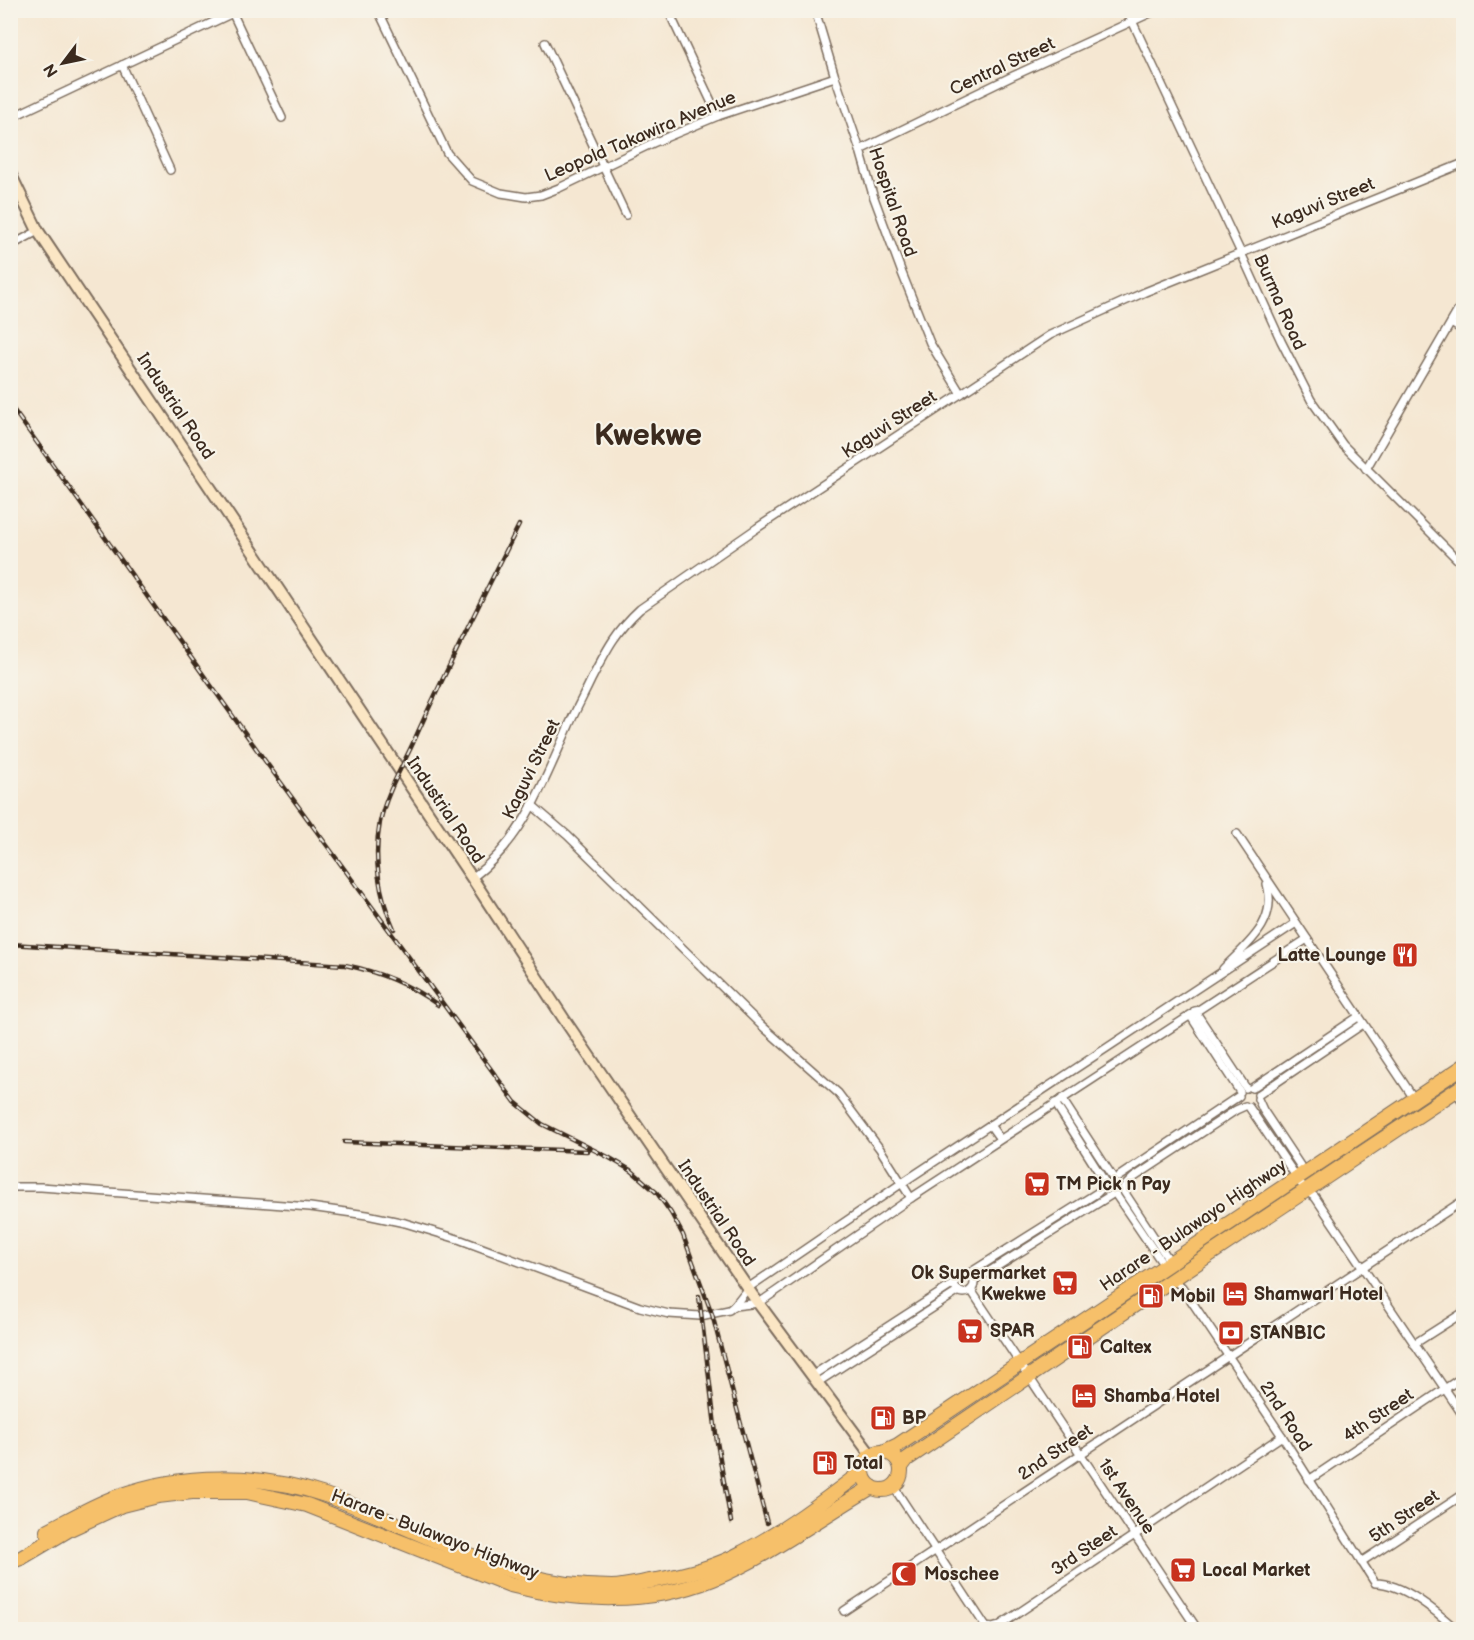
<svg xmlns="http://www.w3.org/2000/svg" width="1474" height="1640" viewBox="0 0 1474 1640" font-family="'Balsamiq Sans',sans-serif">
	<rect width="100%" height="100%" fill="#f7f3e8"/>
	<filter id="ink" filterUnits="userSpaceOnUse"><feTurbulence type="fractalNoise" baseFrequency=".0167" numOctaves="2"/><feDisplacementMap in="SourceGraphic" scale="12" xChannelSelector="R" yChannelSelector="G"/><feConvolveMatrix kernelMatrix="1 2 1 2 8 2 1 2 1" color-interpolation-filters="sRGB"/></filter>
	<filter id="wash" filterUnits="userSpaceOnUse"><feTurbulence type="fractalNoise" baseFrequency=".008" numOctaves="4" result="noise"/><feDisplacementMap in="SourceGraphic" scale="24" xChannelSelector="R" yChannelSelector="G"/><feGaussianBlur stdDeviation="1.35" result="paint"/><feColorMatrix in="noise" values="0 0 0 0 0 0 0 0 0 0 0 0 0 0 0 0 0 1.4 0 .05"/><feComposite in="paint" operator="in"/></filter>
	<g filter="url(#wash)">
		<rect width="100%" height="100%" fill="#f5e7d2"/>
	</g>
	<g filter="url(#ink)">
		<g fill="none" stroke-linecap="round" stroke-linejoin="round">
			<defs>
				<g id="street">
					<path d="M378,10L447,153L472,181L501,193L526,197L541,195L559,188L653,143L718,116L835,77"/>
					<path d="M668,10L718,116"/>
					<path d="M815,10L835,77L860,150L873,195L902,273L930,343L961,394"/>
					<path d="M1127,10L1241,253L1281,341L1311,400L1343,445L1464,566"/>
					<path d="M233,14L282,118"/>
					<path d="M545,43L626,215"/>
					<path d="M122,65L170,170"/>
					<path d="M10,118L239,10"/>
					<path d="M860,150L1013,76L1157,10"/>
					<path d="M10,246L38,231"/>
					<path d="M1451,323L1464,331"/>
					<path d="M1366,469L1464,300"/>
					<path d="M532,805L567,835L761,1025L838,1093L880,1149L911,1198"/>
					<path d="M1237,834L1415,1100"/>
					<path d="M472,878C523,840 542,786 567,730C574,713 583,697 591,680C606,651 615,632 640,609L757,528L1050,335L1145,292L1464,163"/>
					<path d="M1223,969C1247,944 1278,923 1267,884"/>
					<path d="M1195,1011L1246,1088"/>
					<path d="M1190,1015L1240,1092"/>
					<path d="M1252,1088L1358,1017"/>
					<path d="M1455,1091L1464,1103"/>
					<path d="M1258,1095L1363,1024"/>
					<path d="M1062,1099L1112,1176"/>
					<path d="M1258,1099L1263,1110L1305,1173"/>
					<path d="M1055,1103L1105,1182"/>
					<path d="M1249,1107L1306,1191L1315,1197L1464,1417"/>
					<path d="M990,1125L1000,1139"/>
					<path d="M1118,1177L1239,1096"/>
					<path d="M10,1187H41L310,1207L367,1215L405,1223L461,1240L640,1307L669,1314L700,1316L729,1310L734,1306L759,1303L911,1198L1307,939"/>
					<path d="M1124,1187L1133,1178L1236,1110L1245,1106"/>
					<path d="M1123,1190L1171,1263"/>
					<path d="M1116,1195L1165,1267"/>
					<circle cx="964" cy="1283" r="10"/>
					<path d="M968,1274L1097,1193L1105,1185"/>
					<path d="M1173,1279L1182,1287L1282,1436L1375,1583C1403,1583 1436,1611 1457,1630"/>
					<path d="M974,1281L1111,1195"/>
					<path d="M971,1290L1198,1630"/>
					<path d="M734,1306L748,1288L902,1183L1296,923"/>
					<path d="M1414,1344L1464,1312"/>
					<path d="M813,1375L955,1283"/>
					<path d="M818,1382L959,1291"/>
					<path d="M1309,1480L1464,1376"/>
					<path d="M893,1486L986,1627L992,1628L999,1626L1282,1436"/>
					<path d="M1361,1562L1464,1494"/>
					<path d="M844,1611L1464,1200"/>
				</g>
				<path id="secondary" d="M10,173L38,231L472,878L564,1019L753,1296L871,1455"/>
				<g id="highway">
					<path d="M883,1452L898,1445L1464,1066"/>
					<circle cx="882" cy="1471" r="19"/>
					<path d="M901,1467L907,1459L1179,1275L1464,1085"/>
					<path d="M47,1531C70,1519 92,1506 116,1497C182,1472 259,1473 325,1495C363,1508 398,1525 434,1540C496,1567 544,1587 612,1587C627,1586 643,1582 657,1580C687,1574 716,1567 743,1552C786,1530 825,1500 863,1471"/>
					<path d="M10,1562L21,1558L70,1529L122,1505L158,1496L192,1492H247L307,1505L510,1585C576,1602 649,1605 713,1579C767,1557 821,1517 872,1487"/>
				</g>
			</defs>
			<use href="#street" stroke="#7c6c5d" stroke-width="10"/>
			<use href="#secondary" stroke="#7c6c5d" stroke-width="14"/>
			<use href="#highway" stroke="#7c6c5d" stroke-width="16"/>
			<use href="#street" stroke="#fff" stroke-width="7"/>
			<use href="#secondary" stroke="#fbe6c4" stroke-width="10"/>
			<use href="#highway" stroke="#f6c06b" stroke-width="14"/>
			<defs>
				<g id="rail">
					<path d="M10,405L268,765L515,1102L542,1124L608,1157L632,1171L657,1193L671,1213L683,1235L712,1314L767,1523"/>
					<path d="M394,929C379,896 373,858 380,822C386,794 401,769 413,743C446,669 483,597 519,525"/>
					<path d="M10,944L345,965C380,972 409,984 438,1005"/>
					<path d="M344,1142L587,1151"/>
					<path d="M699,1296L717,1442L731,1522"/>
				</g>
			</defs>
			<use href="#rail" stroke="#3b2a1e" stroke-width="4.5"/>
			<use href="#rail" stroke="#f7f3e8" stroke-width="2" stroke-dasharray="7" stroke-linecap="butt"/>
		</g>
	</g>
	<defs>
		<symbol id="restaurant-square" viewBox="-11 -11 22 22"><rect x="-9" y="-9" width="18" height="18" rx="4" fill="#c8321e" stroke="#f7f3e8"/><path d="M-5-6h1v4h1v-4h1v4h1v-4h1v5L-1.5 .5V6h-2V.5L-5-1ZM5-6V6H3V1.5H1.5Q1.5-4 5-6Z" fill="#fff"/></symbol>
		<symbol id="supermarket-square" viewBox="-11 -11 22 22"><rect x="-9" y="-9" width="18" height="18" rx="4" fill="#c8321e" stroke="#f7f3e8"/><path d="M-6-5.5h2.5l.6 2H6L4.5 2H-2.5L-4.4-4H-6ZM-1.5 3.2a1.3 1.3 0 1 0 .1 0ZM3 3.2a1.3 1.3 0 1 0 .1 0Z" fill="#fff"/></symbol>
		<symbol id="hotel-square" viewBox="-11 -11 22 22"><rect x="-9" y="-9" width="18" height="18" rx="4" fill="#c8321e" stroke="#f7f3e8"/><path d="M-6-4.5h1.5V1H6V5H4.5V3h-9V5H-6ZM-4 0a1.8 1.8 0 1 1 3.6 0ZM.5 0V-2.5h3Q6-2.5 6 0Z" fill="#fff"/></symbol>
		<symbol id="fuel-square" viewBox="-11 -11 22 22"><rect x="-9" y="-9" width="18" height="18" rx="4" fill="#c8321e" stroke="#f7f3e8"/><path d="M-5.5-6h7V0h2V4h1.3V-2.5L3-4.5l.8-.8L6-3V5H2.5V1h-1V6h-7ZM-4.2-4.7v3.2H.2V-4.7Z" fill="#fff"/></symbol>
		<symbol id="bank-square" viewBox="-11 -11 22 22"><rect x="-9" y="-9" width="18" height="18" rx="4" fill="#c8321e" stroke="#f7f3e8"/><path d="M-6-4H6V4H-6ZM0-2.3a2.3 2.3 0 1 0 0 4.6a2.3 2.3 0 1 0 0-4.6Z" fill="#fff"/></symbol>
		<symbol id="mosque-square" viewBox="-11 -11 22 22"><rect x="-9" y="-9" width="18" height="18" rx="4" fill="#c8321e" stroke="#f7f3e8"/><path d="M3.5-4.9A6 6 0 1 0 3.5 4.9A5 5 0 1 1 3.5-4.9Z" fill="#fff"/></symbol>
	</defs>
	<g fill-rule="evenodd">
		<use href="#restaurant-square" x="1390" y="940" width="30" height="30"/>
		<use href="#supermarket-square" x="1022" y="1169" width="30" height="30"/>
		<use href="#supermarket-square" x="1050" y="1268" width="30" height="30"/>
		<use href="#hotel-square" x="1220" y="1279" width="30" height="30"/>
		<use href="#fuel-square" x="1136" y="1281" width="30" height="30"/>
		<use href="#supermarket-square" x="955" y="1316" width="30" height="30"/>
		<use href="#bank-square" x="1216" y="1318" width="30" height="30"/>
		<use href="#fuel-square" x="1065" y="1332" width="30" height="30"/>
		<use href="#hotel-square" x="1069" y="1381" width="30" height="30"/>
		<use href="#fuel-square" x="868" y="1403" width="30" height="30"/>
		<use href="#fuel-square" x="810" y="1448" width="30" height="30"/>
		<use href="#supermarket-square" x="1168" y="1555" width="30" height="30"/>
		<use href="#mosque-square" x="889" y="1559" width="30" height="30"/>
	</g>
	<g text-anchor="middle" stroke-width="4.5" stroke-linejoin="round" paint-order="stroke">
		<g font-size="18" fill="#3b2a1e" stroke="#f7f3e8">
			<text transform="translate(1002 66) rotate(-25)" y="6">Central Street</text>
			<text transform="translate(640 136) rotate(-23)" y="6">Leopold Takawira Avenue</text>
			<text transform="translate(893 202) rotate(71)" y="6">Hospital Road</text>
			<text transform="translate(1323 203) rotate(-22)" y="6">Kaguvi Street</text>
			<text transform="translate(1280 302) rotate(66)" y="6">Burma Road</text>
			<text transform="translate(176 406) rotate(56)" y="6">Industrial Road</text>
			<text transform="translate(889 424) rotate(-33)" y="6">Kaguvi Street</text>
			<text transform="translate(531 769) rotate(-64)" y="6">Kaguvi Street</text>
			<text transform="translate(446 810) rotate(56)" y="6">Industrial Road</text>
			<text transform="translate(717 1213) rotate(56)" y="6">Industrial Road</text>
			<text transform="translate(1193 1225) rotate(-34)" y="6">Harare - Bulawayo Highway</text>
			<text transform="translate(1378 1415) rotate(-34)" y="6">4th Street</text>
			<text transform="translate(1286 1416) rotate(57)" y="6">2nd Road</text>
			<text transform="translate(1055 1452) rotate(-34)" y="6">2nd Street</text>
			<text transform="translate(1127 1496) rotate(56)" y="6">1st Avenue</text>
			<text transform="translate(1404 1516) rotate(-34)" y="6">5th Street</text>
			<text transform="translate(435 1534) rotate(21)" y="6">Harare - Bulawayo Highway</text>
			<text transform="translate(1084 1550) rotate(-34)" y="6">3rd Steet</text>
		</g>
		<g font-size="18" font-weight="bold" fill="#3b2a1e" stroke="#f7f3e8" text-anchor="start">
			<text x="1386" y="961" text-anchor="end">Latte Lounge</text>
			<text x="1056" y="1190">TM Pick n Pay</text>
			<text x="1046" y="1279" text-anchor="end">Ok Supermarket<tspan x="1046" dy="21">Kwekwe</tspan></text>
			<text x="1254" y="1300">Shamwarl Hotel</text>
			<text x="1170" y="1302">Mobil</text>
			<text x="990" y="1337">SPAR</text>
			<text x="1250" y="1339">STANBIC</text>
			<text x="1100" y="1353">Caltex</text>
			<text x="1104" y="1402">Shamba Hotel</text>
			<text x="902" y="1424">BP</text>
			<text x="844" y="1469">Total</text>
			<text x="1202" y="1576">Local Market</text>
			<text x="924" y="1580">Moschee</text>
		</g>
		<g font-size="30" font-weight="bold" fill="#3b2a1e" stroke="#f7f3e8">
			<text x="648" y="445">Kwekwe</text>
		</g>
	</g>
	<rect width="1474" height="1640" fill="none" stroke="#f7f3e8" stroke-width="36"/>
	<g transform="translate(63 63) rotate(238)" stroke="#f7f3e8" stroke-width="4.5" paint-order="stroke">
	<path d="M0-4.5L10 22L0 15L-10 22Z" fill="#3b2a1e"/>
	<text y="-9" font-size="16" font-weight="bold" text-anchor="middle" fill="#3b2a1e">N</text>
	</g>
</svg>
